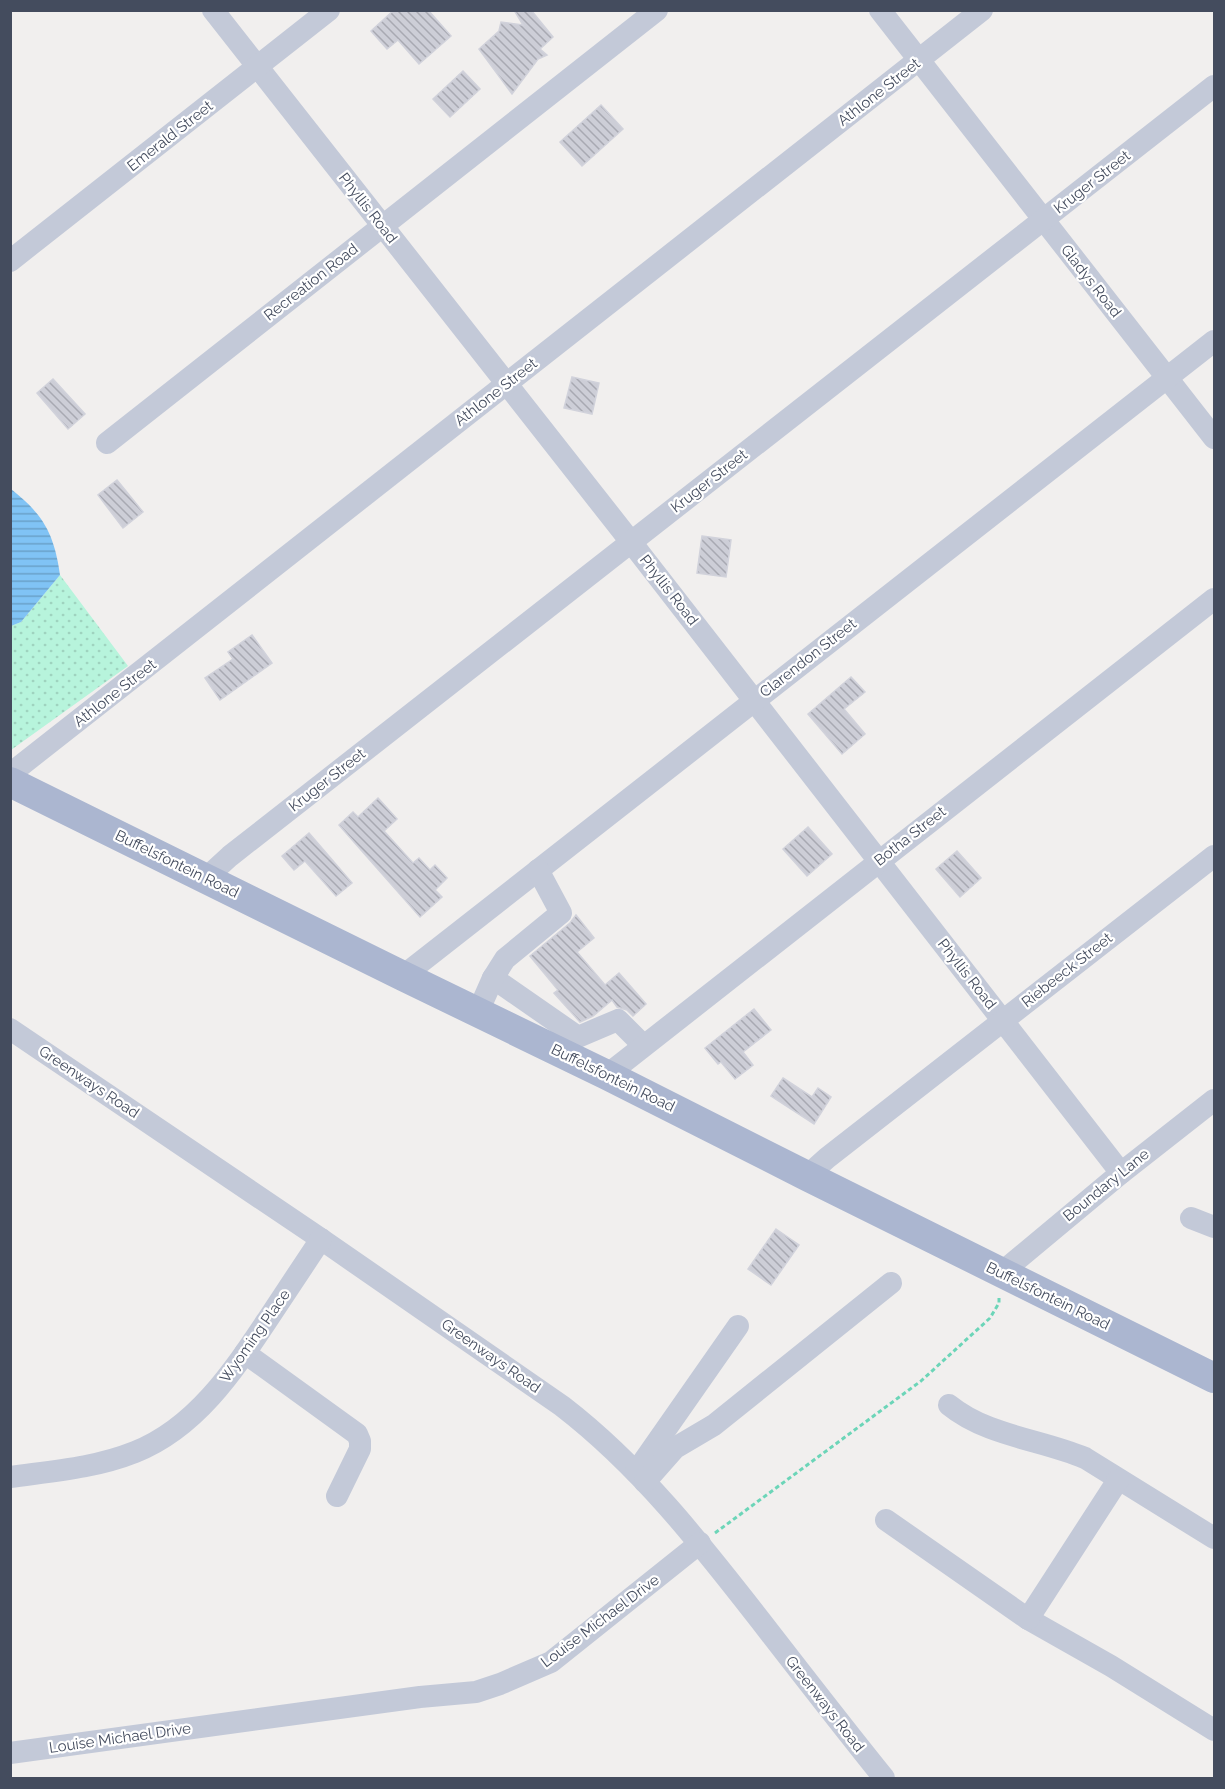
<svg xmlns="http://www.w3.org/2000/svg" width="1225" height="1789" viewBox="0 0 1225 1789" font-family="Raleway,sans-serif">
	<defs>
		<pattern id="park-dots" width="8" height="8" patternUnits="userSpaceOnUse" patternTransform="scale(1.5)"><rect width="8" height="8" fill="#b7f4dc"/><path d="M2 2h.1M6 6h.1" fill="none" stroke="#9fd3bf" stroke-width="1.8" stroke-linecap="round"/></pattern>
		<pattern id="water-rules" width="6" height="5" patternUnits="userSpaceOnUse" patternTransform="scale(1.5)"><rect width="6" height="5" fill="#80c3f5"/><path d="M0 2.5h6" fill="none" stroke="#6aa1ca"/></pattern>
		<pattern id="building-back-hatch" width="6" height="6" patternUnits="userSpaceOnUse" patternTransform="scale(1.5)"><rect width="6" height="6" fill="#cdced7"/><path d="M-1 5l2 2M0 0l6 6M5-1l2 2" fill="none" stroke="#a8a9b2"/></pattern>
	</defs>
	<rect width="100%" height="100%" fill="#f1efee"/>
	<path fill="url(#park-dots)" d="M60,575L128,666L11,750V626L21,622Z"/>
	<path fill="url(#water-rules)" d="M11,489C44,515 54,534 60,575L21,622L11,626Z"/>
	<g fill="url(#building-back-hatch)" stroke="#d1d2db" stroke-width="1.5">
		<path d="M394,10H428L451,36L419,64L398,40L387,49L371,31Z"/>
		<path d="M514,10H531L553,37L540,49L547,55L538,59L512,94L479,49L499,31L501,22L523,25Z"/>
		<path d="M463,71L480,89L450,117L433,99Z"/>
		<path d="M601,105L623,129L582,166L560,142Z"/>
		<path d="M572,377L599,383L592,414L564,408Z"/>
		<path d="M53,379L85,414L68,429L37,393Z"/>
		<path d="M117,480L143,512L123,528L98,495Z"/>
		<path d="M702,536L731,540L726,577L697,573Z"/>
		<path d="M252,635L272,663L220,700L205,678L233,659L228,652Z"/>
		<path d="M851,677L865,692L844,709L865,734L842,754L808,714Z"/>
		<path d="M378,798L397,819L384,831L413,863L419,858L430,870L435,865L447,878L435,890L442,897L420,917L339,825L353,812L358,817Z"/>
		<path d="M808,827L832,854L807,876L783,849Z"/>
		<path d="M309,833L352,883L336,896L305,861L294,870L282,856Z"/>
		<path d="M957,851L981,878L960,897L936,869Z"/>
		<path d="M576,915L594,938L577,952L605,985L619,973L646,1004L633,1016L627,1010L617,1007L612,1000L593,1016L580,1022L554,993L558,990L530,956L570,923Z"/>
		<path d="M754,1009L771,1030L743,1052L753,1065L735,1079L721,1062L718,1064L705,1048Z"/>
		<path d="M783,1078L812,1097L818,1088L831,1097L814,1124L771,1096Z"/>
		<path d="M776,1229L799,1245L771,1285L748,1269Z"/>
	</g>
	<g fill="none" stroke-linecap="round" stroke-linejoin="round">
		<path stroke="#6cd5b8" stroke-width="3" stroke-dasharray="4.5 3" stroke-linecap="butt" d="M715,1533L921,1381L990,1318L999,1303V1295"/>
		<g stroke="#c3c9d8" stroke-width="22">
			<path d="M213,10L631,542L1121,1173"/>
			<path d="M880,10L1214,438"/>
			<path d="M10,261L329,10"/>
			<path d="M107,443L657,10"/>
			<path d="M10,774L982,10"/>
			<path d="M206,878L230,856L1214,86"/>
			<path d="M403,976L1214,341"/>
			<path d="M493,978L578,1037L618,1020L643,1045"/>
			<path d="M478,1012L493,978L505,959L561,913L538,870"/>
			<path d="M10,1029L321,1239L562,1406C640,1466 700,1543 760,1620C801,1673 842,1726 884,1778"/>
			<path d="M607,1075L1214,599"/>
			<path d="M807,1176L827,1158L1214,856"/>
			<path d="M1191,1218L1214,1227"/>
			<path d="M1001,1273L1121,1173L1214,1100"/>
			<path d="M245,1353L357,1434L360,1441V1449L337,1496"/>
			<path d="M949,1405C987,1436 1040,1439 1085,1458L1214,1538"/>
			<path d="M636,1472L738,1326"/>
			<path d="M10,1477C53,1471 95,1468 135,1452C196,1428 234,1370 268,1319C286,1292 304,1265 321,1239"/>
			<path d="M645,1482L675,1448L714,1425L891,1283"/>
			<path d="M886,1520L1028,1619L1111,1666L1214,1730"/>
			<path d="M1028,1619L1118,1480"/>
			<path d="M10,1753L420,1697L476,1692L500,1684L551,1662L700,1543"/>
		</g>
		<path stroke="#abb6d0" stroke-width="30" d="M10,782L403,976L607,1075L807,1176L1214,1378"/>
	</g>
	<g text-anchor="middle" stroke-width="4.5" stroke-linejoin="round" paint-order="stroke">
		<g font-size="15" fill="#444c5e" stroke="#fff">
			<text transform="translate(879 92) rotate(-38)" y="5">Athlone Street</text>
			<text transform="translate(170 136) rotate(-38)" y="5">Emerald Street</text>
			<text transform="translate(1092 182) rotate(-38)" y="5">Kruger Street</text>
			<text transform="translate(368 208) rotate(52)" y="5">Phyllis Road</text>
			<text transform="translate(1091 281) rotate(52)" y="5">Gladys Road</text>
			<text transform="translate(311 282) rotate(-38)" y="5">Recreation Road</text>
			<text transform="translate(496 392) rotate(-38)" y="5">Athlone Street</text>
			<text transform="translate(709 481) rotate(-38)" y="5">Kruger Street</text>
			<text transform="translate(669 590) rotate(52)" y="5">Phyllis Road</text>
			<text transform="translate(808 658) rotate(-38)" y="5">Clarendon Street</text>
			<text transform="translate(115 693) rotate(-38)" y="5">Athlone Street</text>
			<text transform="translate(327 780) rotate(-38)" y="5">Kruger Street</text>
			<text transform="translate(910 836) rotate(-38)" y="5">Botha Street</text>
			<text transform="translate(177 864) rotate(26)" y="5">Buffelsfontein Road</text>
			<text transform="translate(1067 970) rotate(-38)" y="5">Riebeeck Street</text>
			<text transform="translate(967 974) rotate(52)" y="5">Phyllis Road</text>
			<text transform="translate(613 1078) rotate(26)" y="5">Buffelsfontein Road</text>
			<text transform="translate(89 1082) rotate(34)" y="5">Greenways Road</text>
			<text transform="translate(1106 1185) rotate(-39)" y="5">Boundary Lane</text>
			<text transform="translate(1048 1296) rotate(26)" y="5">Buffelsfontein Road</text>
			<text transform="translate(255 1336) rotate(-55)" y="5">Wyoming Place</text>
			<text transform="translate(491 1356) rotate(35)" y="5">Greenways Road</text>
			<text transform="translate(600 1621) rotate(-37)" y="5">Louise Michael Drive</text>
			<text transform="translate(825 1704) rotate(52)" y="5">Greenways Road</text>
			<text transform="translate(120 1738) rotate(-8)" y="5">Louise Michael Drive</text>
		</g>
	</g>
	<rect width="1225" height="1789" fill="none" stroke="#444c5e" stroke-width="24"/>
</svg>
